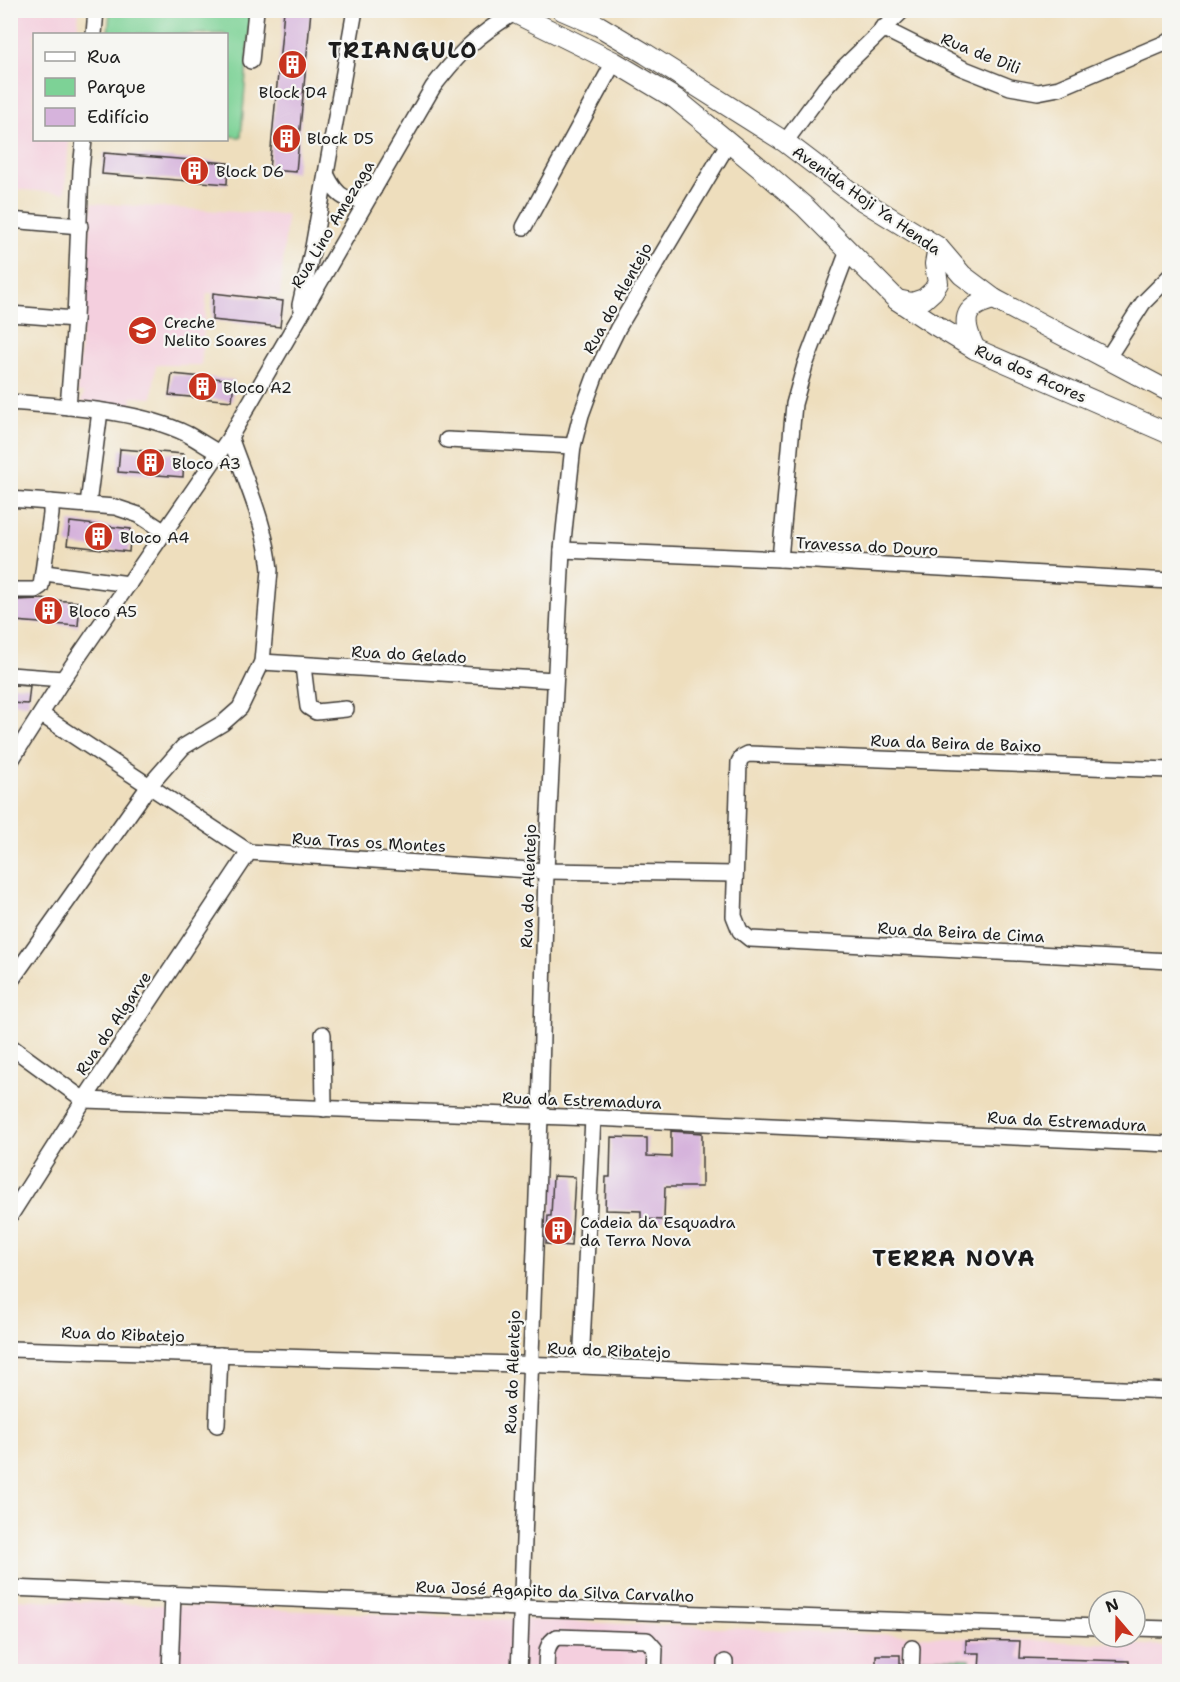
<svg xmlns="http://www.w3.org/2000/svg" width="1180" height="1682" viewBox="0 0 1180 1682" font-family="'Shantell Sans',sans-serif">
	<rect width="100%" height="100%" fill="#f6f6f2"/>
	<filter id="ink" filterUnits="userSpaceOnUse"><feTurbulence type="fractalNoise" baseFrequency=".0167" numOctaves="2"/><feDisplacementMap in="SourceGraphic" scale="12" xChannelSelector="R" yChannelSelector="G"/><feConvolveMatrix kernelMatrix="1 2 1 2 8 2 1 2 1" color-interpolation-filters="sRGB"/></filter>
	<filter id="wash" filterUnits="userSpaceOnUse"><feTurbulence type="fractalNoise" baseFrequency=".008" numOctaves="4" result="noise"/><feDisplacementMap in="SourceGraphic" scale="24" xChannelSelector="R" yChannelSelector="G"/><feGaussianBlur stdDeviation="1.35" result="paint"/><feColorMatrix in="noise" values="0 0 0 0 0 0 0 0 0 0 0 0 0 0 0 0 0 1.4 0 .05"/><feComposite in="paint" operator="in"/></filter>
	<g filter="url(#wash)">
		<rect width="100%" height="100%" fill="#eedebd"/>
		<g fill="#f4cfde">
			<path d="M10,11H79L77,34H34V140H69L65,193L11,189Z"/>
			<path d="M92,203L287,215L280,297L207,293L201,365H156L152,398L132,397L130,410H108L111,403L81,402L84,393L77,392Z"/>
			<path d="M11,1599L1170,1646L1169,1672H11Z"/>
		</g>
		<g fill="#7dd296" stroke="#4c7759" stroke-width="1.5">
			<path d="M110,11H251L241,137L227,136L226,34H108Z"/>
			<path d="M921,1658L970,1659V1671H921Z"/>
		</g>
		<g id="blocks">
			<g fill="#d6b3dc">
				<path d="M284,10H311L296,172L269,170Z"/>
				<path d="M104,153L228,163L227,184L102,174Z"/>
				<path d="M213,293L283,301L280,327L212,320Z"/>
				<path d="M172,374L234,380L232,401L169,395Z"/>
				<path d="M120,449L184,454L183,477L118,472Z"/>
				<path d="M70,522L131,529L129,552L67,545Z"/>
				<path d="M39,599L80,602L78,626L15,621L17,600Z"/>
				<path d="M10,685L30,686L28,704L10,703Z"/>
				<path d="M671,1131L702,1133V1187H665L664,1220L641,1219V1211L605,1210L606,1177H610L611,1137L647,1138V1156L671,1157Z"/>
				<path d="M553,1176L575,1177L571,1246L546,1244L548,1216H551Z"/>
				<path d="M966,1640L1020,1641L1019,1658L1129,1661V1671H979L980,1653H966Z"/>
				<rect x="876" y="1655" width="24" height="16"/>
			</g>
		</g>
	</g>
	<g filter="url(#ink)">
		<use href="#blocks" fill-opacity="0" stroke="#3c3934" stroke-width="1.5"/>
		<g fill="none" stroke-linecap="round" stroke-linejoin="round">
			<defs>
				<g id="minor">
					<path d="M882,28L962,68L1010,87L1038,92L1059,88L1170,41"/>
					<path d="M94,34L96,10"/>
					<path d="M251,61L256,10"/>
					<path d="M785,142L825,88L844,67L903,10"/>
					<path d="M326,174C338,199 350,207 374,189"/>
					<path d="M10,220L80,226"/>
					<path d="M524,227L614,62"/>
					<path d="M300,305L313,247L355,10"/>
					<path d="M10,314L75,319"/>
					<path d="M1107,359L1143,303L1170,276"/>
					<path d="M10,402C67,407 135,409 187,434C198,440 208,447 219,453"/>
					<path d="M68,407L75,319L81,169L84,140"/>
					<path d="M447,440L573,446"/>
					<path d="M10,499L115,507L139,515L165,532"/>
					<path d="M88,504L100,411"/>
					<path d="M562,550L780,559L1170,581"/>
					<path d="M780,559L794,404L805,365L848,251"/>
					<path d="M45,573L129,584"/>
					<path d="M10,590H35L41,586L51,514V502"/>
					<path d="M262,662L555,680"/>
					<path d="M303,666L308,707L316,712L346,709"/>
					<path d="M10,675L63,679"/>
					<path d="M42,715L249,852L546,871L735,874"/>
					<path d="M10,762L63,679L230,437L433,87C460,52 476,36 514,13"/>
					<path d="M1170,770L748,754L742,757L739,762L734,916L740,931L750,939L1170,961"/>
					<path d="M10,982L149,786L183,747L223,723L240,708L262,662L270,570C266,524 245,480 230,437"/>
					<path d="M323,1034L324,1109"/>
					<path d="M10,1046L84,1100L593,1118L1170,1144"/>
					<path d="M10,1216L84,1100L249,852"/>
					<path d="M10,1349L581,1366L1170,1391"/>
					<path d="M581,1366L593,1118"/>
					<path d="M217,1425L220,1355"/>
					<path d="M10,1588L522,1608L1099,1627"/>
					<path d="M1135,1628L1170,1629"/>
					<path d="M170,1672L173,1594"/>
					<path d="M519,1672L540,1117L546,871L562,550L573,446L581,415L597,371L618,328L729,142"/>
					<path d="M546,1672C547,1658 544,1644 557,1637L647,1640L655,1649L654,1672"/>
					<path d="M725,1672V1662"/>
					<path d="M911,1672L912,1648"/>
				</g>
				<g id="major">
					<path d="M509,10L614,62L676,99L766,173L805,207L897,300L935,325L975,349L1170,434"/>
					<path d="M562,10L599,26L646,54L785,142L860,199L938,247L962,275L994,299L1170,392"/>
					<path d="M897,300L912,303L924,299L933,291L938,283L935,264L938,247"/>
					<path d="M975,349C962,321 961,307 994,299"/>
				</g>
			</defs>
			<use href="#minor" stroke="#3c3934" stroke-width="18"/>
			<use href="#major" stroke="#3c3934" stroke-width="22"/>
			<use href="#minor" stroke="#fff" stroke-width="15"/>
			<use href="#major" stroke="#fff" stroke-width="20"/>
		</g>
	</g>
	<defs>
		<symbol id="building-disc" viewBox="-11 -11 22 22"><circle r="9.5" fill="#c8321e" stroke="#f6f6f2"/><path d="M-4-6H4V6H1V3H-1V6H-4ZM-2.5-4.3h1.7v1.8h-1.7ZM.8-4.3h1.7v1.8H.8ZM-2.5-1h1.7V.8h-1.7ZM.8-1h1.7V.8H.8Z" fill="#fff"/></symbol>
		<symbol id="school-disc" viewBox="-11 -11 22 22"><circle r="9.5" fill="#c8321e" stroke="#f6f6f2"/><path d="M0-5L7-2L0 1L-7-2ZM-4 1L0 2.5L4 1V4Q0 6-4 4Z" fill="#fff"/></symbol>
	</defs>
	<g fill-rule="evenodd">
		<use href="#building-disc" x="276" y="48" width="33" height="33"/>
		<use href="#building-disc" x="270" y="122" width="33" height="33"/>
		<use href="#building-disc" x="178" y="154" width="33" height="33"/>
		<use href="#school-disc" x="126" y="314" width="33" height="33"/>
		<use href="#building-disc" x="186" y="370" width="33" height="33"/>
		<use href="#building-disc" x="134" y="446" width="33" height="33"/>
		<use href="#building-disc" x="82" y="520" width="33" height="33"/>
		<use href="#building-disc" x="32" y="594" width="33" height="33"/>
		<use href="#building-disc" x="542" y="1214" width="33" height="33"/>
	</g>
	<g text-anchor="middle" stroke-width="4.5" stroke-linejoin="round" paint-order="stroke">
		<g font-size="16" fill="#1c1c1c" stroke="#f6f6f2">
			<text transform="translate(981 53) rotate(22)" y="6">Rua de Dili</text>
			<text transform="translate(867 200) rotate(35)" y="6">Avenida Hoji Ya Henda</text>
			<text transform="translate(332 224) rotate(-59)" y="6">Rua Lino Amezaga</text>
			<text transform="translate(617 298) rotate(-61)" y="6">Rua do Alentejo</text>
			<text transform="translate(1031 373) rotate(24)" y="6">Rua dos Acores</text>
			<text transform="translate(867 546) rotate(3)" y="6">Travessa do Douro</text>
			<text transform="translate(409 654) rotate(3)" y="6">Rua do Gelado</text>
			<text transform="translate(956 743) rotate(2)" y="6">Rua da Beira de Baixo</text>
			<text transform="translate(369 842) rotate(3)" y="6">Rua Tras os Montes</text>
			<text transform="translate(528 886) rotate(-88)" y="6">Rua do Alentejo</text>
			<text transform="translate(961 932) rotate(3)" y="6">Rua da Beira de Cima</text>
			<text transform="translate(113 1023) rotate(-56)" y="6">Rua do Algarve</text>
			<text transform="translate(582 1100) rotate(2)" y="6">Rua da Estremadura</text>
			<text transform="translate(1067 1121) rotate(3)" y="6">Rua da Estremadura</text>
			<text transform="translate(123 1334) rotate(2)" y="6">Rua do Ribatejo</text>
			<text transform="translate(609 1350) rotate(2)" y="6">Rua do Ribatejo</text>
			<text transform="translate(512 1372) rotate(-88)" y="6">Rua do Alentejo</text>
			<text transform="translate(555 1591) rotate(2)" y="6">Rua José Agapito da Silva Carvalho</text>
		</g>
		<g font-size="16" fill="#1c1c1c" stroke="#f6f6f2" text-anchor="start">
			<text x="293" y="98" text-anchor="middle">Block D4</text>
			<text x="307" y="144">Block D5</text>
			<text x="216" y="177">Block D6</text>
			<text x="164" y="328">Creche<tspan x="164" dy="18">Nelito Soares</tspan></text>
			<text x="223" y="393">Bloco A2</text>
			<text x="172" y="469">Bloco A3</text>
			<text x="120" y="543">Bloco A4</text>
			<text x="69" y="617">Bloco A5</text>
			<text x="580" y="1228">Cadeia da Esquadra<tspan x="580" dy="18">da Terra Nova</tspan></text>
		</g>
		<g font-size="22" font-weight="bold" letter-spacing="1.5" fill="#1c1c1c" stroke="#f6f6f2">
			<text x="403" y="58">TRIANGULO</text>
			<text x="954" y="1266">TERRA NOVA</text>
		</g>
	</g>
	<rect width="1180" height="1682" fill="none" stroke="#f6f6f2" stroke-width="36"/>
	<rect x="33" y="33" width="195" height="108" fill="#f6f6f2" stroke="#9f9f9c" stroke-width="1.5"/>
	<rect x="45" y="52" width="30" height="9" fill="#ffffff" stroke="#9f9f9c" stroke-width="1.5"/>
	<text x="87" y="63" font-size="18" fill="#1c1c1c">Rua</text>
	<rect x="45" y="78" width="30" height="18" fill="#7dd296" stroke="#9f9f9c" stroke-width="1.5"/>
	<text x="87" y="93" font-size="18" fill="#1c1c1c">Parque</text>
	<rect x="45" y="108" width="30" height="18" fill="#d6b3dc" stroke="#9f9f9c" stroke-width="1.5"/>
	<text x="87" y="123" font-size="18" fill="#1c1c1c">Edifício</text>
	<g transform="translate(1117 1619) rotate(340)"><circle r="28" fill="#f6f6f2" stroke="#9f9f9c" stroke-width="1.5"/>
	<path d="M0-4.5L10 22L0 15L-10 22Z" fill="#c8321e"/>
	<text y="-9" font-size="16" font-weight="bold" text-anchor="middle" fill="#1c1c1c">N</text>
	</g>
</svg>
